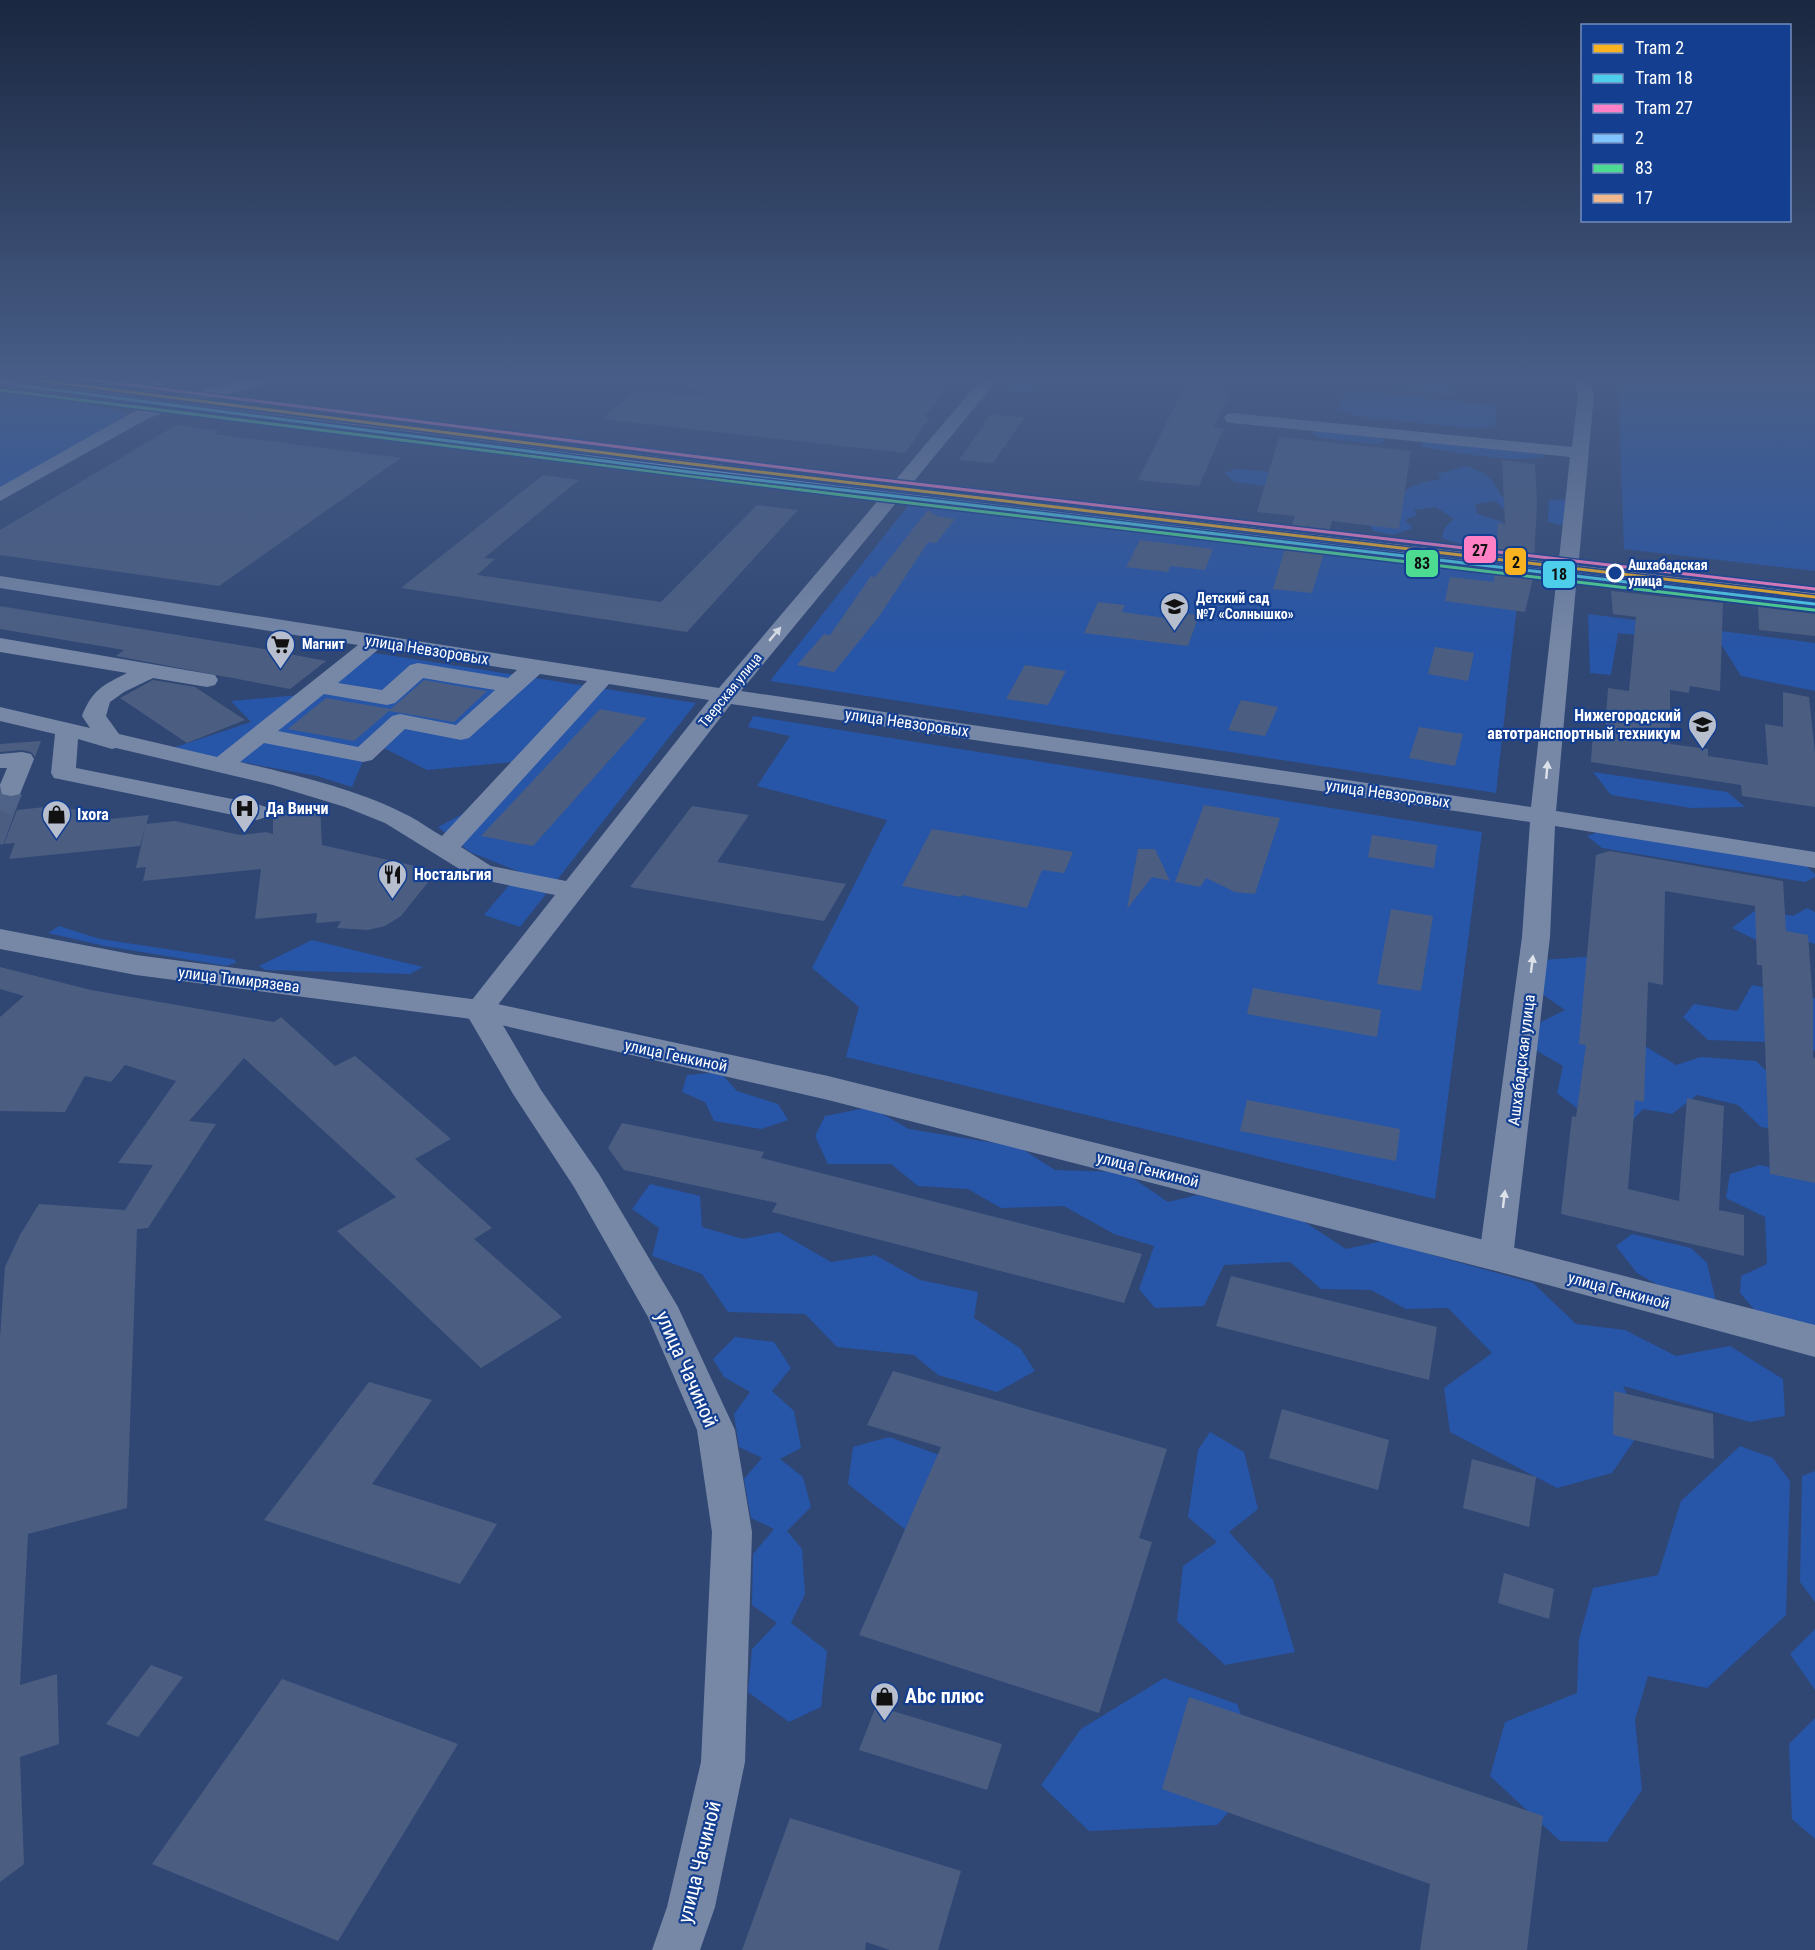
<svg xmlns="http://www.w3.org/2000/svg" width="1815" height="1950" viewBox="0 0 1815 1950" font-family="'Roboto Condensed',sans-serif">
	<rect width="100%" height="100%" fill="#304774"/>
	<g fill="#2755a7">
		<path d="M1017,378H1046L1035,393L1006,391Z"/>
		<path d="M1354,378H1449L1456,379L1451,395L1352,384Z"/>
		<path d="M1616,378H1815V571L1624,549L1619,403Z"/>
		<path d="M0,390L120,410L126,414L123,418L0,488Z"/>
		<path d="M1355,390L1489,405L1496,407L1495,426L1475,429L1355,416L1338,409L1344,393Z"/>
		<path d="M1324,429L1374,434L1386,441L1377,444L1320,438L1311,433Z"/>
		<path d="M1421,439L1532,450L1545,456C1516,465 1454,451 1422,447Z"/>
		<path d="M1465,466C1484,471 1493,478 1501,496L1515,498L1527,511L1504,509L1496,501L1475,504L1477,514L1503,522L1516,545C1496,553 1463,546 1442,538L1445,527L1454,519L1436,507L1414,510L1417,515L1405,520L1413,528L1393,535L1373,531L1369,523C1393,500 1406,481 1441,480L1438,474Z"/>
		<path d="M1236,469L1284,473L1274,487L1234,482L1225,473Z"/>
		<path d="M1561,499L1579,505L1580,524L1562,525L1548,522L1549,501Z"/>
		<path d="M910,503L1520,578L1496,793L770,681Z"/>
		<path d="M1613,585L1815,608V612L1596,587Z"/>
		<path d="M1588,614L1815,643V691L1741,676L1721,644L1618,633L1611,675L1590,673Z"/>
		<path d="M375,653L696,703L520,927L484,915L520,872L470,852L438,827L468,811L513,762L427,770L382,747L363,761L352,787L317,776L170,749L251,722L231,701L300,695Z"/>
		<path d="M753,716L1482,832L1435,1199L846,1057L859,1007L812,968L887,820L757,786L790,736L748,727Z"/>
		<path d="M1593,772L1727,792L1745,807L1691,808L1611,795Z"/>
		<path d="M1604,830L1804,864L1815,874V877L1805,882L1602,848L1587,836Z"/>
		<path d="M1807,908L1815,912V944L1789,937L1764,944L1732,928L1757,909L1793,916Z"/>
		<path d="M59,926L100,939L233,959L237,962L227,966L105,946L48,933Z"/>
		<path d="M312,940L423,967L410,974L265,970L259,966Z"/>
		<path d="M1596,956L1640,1043L1676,1065L1701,1057L1756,1061L1782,1086L1797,1133L1761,1127L1738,1105L1697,1095L1672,1114L1643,1109L1630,1123L1586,1115L1557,1093L1563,1066L1532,1048L1539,1023L1565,1010L1539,992L1542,960Z"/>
		<path d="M1752,985L1815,998V1051L1808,1052L1766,1042L1708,1040L1683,1017L1694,1004L1737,1011Z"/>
		<path d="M720,1072L737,1091L778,1104L788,1120L761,1129L714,1121L705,1102L682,1092L687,1075Z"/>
		<path d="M870,1107L909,1129L1019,1147L1055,1170L1124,1172L1168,1202L1197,1195L1303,1221L1346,1249L1382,1241L1533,1283L1576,1324L1625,1330L1676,1356L1730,1346L1783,1379L1785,1416L1750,1422L1623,1386L1642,1429L1612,1473L1557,1488L1450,1432L1444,1388L1492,1353L1448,1308L1406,1309L1371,1290L1321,1289L1290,1262L1224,1265L1204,1306L1155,1308L1139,1289L1154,1246L1114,1234L1064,1206L1001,1208L968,1189L918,1186L891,1164H828L815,1136L825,1116Z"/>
		<path d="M1760,1165L1815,1177V1330L1760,1316L1740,1293L1741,1276L1767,1264L1765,1217L1726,1198L1730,1174Z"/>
		<path d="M650,1184L700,1196L702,1227L743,1239L779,1232L831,1262L875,1255L920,1280L978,1292L974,1318L1020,1348L1035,1371L997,1392L938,1375L914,1355L837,1347L805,1314L728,1312L702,1274L652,1256L659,1228L632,1209Z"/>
		<path d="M1632,1234L1691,1248L1707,1263L1717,1306L1689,1303L1637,1273L1616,1246Z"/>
		<path d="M735,1337L774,1342L791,1368L772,1391L794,1411L801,1448L780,1459L803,1477L811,1507L787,1531L802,1549L805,1594L791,1623L827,1651L821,1707L789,1722L748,1692L752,1649L777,1623L752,1605L753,1554L774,1529L751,1518L744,1479L762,1458L739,1447L734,1414L750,1392L724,1377L713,1359Z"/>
		<path d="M1210,1432L1244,1452L1258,1509L1229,1532L1273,1580L1295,1652L1225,1665L1177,1621L1183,1566L1217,1542L1188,1517L1198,1450Z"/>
		<path d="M889,1437L973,1467L916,1538L848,1484L853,1447Z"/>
		<path d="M1740,1446L1773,1458L1790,1481L1786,1615L1707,1688L1648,1676L1635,1720L1642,1790L1607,1842L1560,1841L1490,1776L1505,1722L1577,1693L1579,1639L1593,1588L1658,1575L1681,1501Z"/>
		<path d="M1815,1471V1602L1800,1582L1802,1476Z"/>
		<path d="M1815,1629V1690L1790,1654Z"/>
		<path d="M1164,1678L1237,1704L1263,1774L1217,1825L1089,1831L1041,1785L1081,1729Z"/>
		<path d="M1815,1718V1839L1792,1819L1789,1744Z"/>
	</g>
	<g fill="#4b5e82">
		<path d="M673,378H955L924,417H930L905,453L602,419L637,389L708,397Z"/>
		<path d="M1185,386L1232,390L1213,427L1224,428L1199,486L1138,480Z"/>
		<path d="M991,414L1024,418L993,463L959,460Z"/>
		<path d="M176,425L220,431L214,434L401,458L219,586L0,555V530Z"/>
		<path d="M1279,437L1411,451L1399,529L1332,521L1328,536L1290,532L1295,516L1257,512Z"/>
		<path d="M1502,460L1535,464L1537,503L1534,561L1496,556L1498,523L1505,524Z"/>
		<path d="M543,475L579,480L484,558L495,559L477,575L661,602L757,505L798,510L687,632L401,588Z"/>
		<path d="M928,510L936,516L955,519L936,543L928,542L878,618L834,672L797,665L824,634L830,635L871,576L875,577Z"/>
		<path d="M1140,540L1213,549L1205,570L1170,566L1168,572L1126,567Z"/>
		<path d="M1285,548L1324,553L1312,593L1273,589Z"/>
		<path d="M1494,574L1533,578L1525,612L1445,601L1450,577L1494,582Z"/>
		<path d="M1611,591L1723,603L1720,691L1690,686L1689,693L1670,690V744L1708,749V756L1768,765L1765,724L1783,727V692L1809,697L1815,753V807L1742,796L1741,785L1591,762L1593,732L1605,734L1608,688L1629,691L1636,617L1613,614Z"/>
		<path d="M1098,602L1125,605L1122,612L1173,619L1176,612L1199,615L1188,646L1084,633Z"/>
		<path d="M0,606L258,648L326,661L290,689L116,656L124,650L0,629Z"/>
		<path d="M1758,607L1815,614V636L1759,630Z"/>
		<path d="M1435,647L1474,653L1468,681L1428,674Z"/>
		<path d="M1025,665L1066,671L1048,705L1006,699Z"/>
		<path d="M153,680L195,687L245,720L187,743L120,698Z"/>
		<path d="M424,680L487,691L454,722L389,711L354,741L288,729L326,698L391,709Z"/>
		<path d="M1241,700L1278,707L1265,736L1228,730Z"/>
		<path d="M600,709L647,718L533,846L481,836Z"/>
		<path d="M1419,727L1463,734L1455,766L1409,758Z"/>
		<path d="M41,741L35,757L31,752L22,750L0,752V744Z"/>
		<path d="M0,795L11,798L21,796L3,845L0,844Z"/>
		<path d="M320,805L322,845L437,871L401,916L385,926L368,930L337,928L341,921L316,923L317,913L255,919L261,869L143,881L146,867L136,868L146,824L175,821L240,835L266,832L273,834V812Z"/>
		<path d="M1204,805L1280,818L1255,894L1235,892L1206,878L1200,887L1175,882Z"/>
		<path d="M54,806L101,814L99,820L149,815L140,846L9,859L15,843L4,844L17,810Z"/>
		<path d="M692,806L749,815L717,862L846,884L824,921L630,887Z"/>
		<path d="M932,829L1073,852L1064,873L1042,870L1027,908L962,895L961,897L902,886Z"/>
		<path d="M1372,835L1437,845L1434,868L1368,857Z"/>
		<path d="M1138,849H1155L1170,881L1152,877L1127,909Z"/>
		<path d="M1610,851L1783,881L1786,931L1808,935L1813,1002V1058H1815V1183L1770,1174L1762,965H1757L1755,906L1665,891L1663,985L1648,982L1644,1102L1635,1100L1628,1189L1679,1201L1687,1098L1724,1106L1719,1210L1744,1215V1256L1561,1214L1572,1116L1576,1117L1586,1045L1579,1044L1596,855Z"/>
		<path d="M1391,909L1433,916L1421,991L1377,984Z"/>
		<path d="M0,967L91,990L274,1022L281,1017L335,1066L355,1056L451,1139L415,1159L492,1228L474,1239L562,1317L481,1368L337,1231L396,1197L244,1058L189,1121L216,1124L148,1228L137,1229L127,1508L28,1534L20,1685L57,1674L59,1744L20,1757L24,1864L0,1882V1338L5,1267L20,1235L39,1204L125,1210L153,1165L118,1163L176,1081L125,1065L111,1082L85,1076L65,1112L0,1111V1017L24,996L0,989Z"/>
		<path d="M1253,988L1381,1010L1377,1037L1247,1014Z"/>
		<path d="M1247,1100L1400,1129L1396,1161L1240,1131Z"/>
		<path d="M622,1123L764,1152L761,1158L1142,1254L1124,1303L772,1212L777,1203L624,1170L608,1148Z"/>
		<path d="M1231,1276L1437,1327L1429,1380L1216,1326Z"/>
		<path d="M893,1371L1167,1449L1139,1538L1152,1542L1099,1713L859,1635L941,1447L867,1425Z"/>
		<path d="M369,1382L432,1400L372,1484L497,1524L460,1584L264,1520Z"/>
		<path d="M1614,1391L1713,1414L1714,1459L1613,1435Z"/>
		<path d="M1282,1409L1389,1440L1378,1490L1269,1458Z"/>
		<path d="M1472,1459L1536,1477L1529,1527L1463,1508Z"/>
		<path d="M1504,1573L1554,1589L1549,1619L1498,1603Z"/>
		<path d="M151,1665L183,1677L138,1737L106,1724Z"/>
		<path d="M282,1679L458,1744L338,1941L152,1864Z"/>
		<path d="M1189,1697L1543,1816L1527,1950H1420L1430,1884L1162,1789Z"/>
		<path d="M876,1706L1002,1744L987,1790L859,1750Z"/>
		<path d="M790,1818L961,1871L938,1950H890L866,1942L865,1950H742Z"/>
	</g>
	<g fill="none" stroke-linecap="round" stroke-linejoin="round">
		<path stroke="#4f6389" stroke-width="25" stroke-dasharray="25 12" stroke-linecap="butt" d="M0,809L11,789"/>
		<g fill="#7788a7" fill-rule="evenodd">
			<path d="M149,378H166L147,406H135L133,402Z"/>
			<path d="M249,378H278L276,381L178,407L147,419L0,501V487L135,411L159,401Z"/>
			<path d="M982,378H999L741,691L1531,807L1557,575L1560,571H1574L1577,575L1556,811L1815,852V868L1555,826L1550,937L1513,1257L1508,1266L1496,1269L1484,1266L1479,1257L1522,937L1530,822L731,704L494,1010L541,1090L599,1174L678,1307L735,1430L752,1532L745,1762L715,1907L700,1950H652L667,1907L701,1762L712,1532L697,1430L648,1317L574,1187L513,1094L464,1010L555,895L474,878L385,823L345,807L273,785L116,748L112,749L78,739L76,768L257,804L266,807L270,812L266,817L257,820L54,778L51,773L55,734L0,721V707L90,728L82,716C92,690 103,685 127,673L0,652V638L215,675L218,680L215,685L207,687L153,678L124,692L110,702L106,716L119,734L217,757L358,645L0,588V576L719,688ZM380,648L517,670L508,678L418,663L410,665L382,690L338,683ZM540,674L587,681L442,836C429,829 417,819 403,813C353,788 294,775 240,762L264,743L363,762L372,760L405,729L461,740L469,738ZM423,678L495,690L456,725L400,714L392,716L358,747L278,731L324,694L387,705L395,703ZM609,684L709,700L566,881L491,866L461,847Z"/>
			<path d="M1572,378H1588L1594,394L1579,559L1576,563H1562L1559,559L1570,457L1233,423L1227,422L1224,418L1227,414L1233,413L1572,447L1578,394Z"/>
			<path d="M22,752L31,754L34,759L20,794L11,796L2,794L0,785L7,768H0V754Z"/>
		</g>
		<path fill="#7788a7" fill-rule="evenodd" d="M0,929L136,955L479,1000L828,1076L1496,1243L1815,1325V1357L1496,1271L828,1100L479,1020L136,975L0,949Z"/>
		<path fill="#7787a6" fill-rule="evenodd" d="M0,378L860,483L1815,596V610L165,411L0,388Z"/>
		<defs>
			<path id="bus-1" d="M0,382L165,405L860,490L1815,603"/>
			<path id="bus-2" d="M0,390L859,497L1814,610"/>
			<path id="bus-3" d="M28,378L166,398L861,483L1815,595"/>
		</defs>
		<use href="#bus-1" stroke="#143f90" stroke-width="6"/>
		<use href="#bus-2" stroke="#143f90" stroke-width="6"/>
		<use href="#bus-3" stroke="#143f90" stroke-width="6"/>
		<use href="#bus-1" stroke="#80c4ff" stroke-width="3"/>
		<use href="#bus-2" stroke="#4ddb92" stroke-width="3"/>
		<use href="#bus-3" stroke="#f1b78d" stroke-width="3"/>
		<defs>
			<path id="tram-1" d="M19,378L692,464L1815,597"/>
			<path id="tram-2" d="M16,385L689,472L1814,604"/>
			<path id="tram-3" d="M75,378L865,478L1815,589"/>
		</defs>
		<use href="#tram-1" stroke="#143f90" stroke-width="6"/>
		<use href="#tram-2" stroke="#143f90" stroke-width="6"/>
		<use href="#tram-3" stroke="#143f90" stroke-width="6"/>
		<use href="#tram-1" stroke="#f9b220" stroke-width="3"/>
		<use href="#tram-2" stroke="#4dcfeb" stroke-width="3"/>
		<use href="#tram-3" stroke="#ff80c5" stroke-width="3"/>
	</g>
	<defs><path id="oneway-solid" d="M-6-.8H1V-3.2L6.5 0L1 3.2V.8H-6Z" transform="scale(1.5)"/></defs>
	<g fill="#dde1e9">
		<use href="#oneway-solid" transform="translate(775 634) rotate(-50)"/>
		<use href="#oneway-solid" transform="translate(1547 770) rotate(-85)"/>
		<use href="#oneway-solid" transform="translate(1532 964) rotate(-83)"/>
		<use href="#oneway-solid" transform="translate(1504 1199) rotate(-83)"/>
	</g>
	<linearGradient id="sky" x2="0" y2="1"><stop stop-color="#1a2740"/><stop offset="0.58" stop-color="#485e88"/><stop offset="1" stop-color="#485e88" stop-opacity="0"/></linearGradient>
	<rect width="1815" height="651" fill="url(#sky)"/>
	<defs>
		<symbol id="school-pin" viewBox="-11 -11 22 30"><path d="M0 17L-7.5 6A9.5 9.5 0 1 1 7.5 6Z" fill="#b7bfce" stroke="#143f90"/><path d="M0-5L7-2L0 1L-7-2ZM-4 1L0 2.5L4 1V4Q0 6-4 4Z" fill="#111"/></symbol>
		<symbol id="supermarket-pin" viewBox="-11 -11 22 30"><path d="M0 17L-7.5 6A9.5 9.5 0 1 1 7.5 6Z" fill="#b7bfce" stroke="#143f90"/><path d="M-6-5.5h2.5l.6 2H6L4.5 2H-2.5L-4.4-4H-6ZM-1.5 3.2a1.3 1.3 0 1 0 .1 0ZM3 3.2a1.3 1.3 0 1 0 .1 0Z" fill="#111"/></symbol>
		<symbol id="university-pin" viewBox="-11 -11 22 30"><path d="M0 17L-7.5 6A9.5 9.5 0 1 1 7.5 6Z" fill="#b7bfce" stroke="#143f90"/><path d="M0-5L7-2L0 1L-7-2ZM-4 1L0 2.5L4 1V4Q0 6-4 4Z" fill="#111"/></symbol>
		<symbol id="hospital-pin" viewBox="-11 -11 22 30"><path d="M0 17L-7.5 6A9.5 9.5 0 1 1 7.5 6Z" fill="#b7bfce" stroke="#143f90"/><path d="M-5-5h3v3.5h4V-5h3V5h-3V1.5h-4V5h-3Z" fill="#111"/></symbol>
		<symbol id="shop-pin" viewBox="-11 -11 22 30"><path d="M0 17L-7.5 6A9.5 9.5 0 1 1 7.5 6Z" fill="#b7bfce" stroke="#143f90"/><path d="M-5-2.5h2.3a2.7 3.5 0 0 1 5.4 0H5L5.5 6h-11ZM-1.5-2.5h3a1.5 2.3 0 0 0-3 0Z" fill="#111"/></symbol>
		<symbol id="restaurant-pin" viewBox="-11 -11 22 30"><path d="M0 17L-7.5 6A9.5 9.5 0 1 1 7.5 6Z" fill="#b7bfce" stroke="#143f90"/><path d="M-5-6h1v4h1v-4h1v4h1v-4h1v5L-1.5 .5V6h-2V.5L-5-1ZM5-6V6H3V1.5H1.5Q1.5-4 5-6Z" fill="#111"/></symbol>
	</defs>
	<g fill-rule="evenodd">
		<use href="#school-pin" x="1158" y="590" width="33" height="45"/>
		<use href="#supermarket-pin" x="264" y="628" width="33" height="45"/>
		<use href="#university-pin" x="1686" y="708" width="33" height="45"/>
		<use href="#hospital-pin" x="228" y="792" width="33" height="45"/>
		<use href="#shop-pin" x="40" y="798" width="33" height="45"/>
		<use href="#restaurant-pin" x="376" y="858" width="33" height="45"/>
		<use href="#shop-pin" x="868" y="1680" width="33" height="45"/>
	</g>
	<circle fill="#143f90" stroke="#fff" stroke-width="3" cx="1615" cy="573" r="8"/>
	<g text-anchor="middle" stroke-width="4.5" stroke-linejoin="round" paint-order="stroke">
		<g font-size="14" font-weight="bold" fill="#fff" stroke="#143f90" text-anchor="start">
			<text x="1628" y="570">Ашхабадская<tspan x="1628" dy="16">улица</tspan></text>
		</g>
		<g font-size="14" font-weight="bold" fill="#fff" stroke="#143f90" text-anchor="start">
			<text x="1196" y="603">Детский сад<tspan x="1196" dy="16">№7 «Солнышко»</tspan></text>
			<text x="302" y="649">Магнит</text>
		</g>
		<g font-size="14" fill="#fff" stroke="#143f90">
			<text transform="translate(730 690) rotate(-51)" y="5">Тверская улица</text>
		</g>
		<g font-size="16" fill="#fff" stroke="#143f90">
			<text transform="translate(427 649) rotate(9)" y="6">улица Невзоровых</text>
			<text transform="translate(907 722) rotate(8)" y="6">улица Невзоровых</text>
			<text transform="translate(1388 793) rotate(8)" y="6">улица Невзоровых</text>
			<text transform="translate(239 979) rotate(7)" y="6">улица Тимирязева</text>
			<text transform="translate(676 1055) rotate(12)" y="6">улица Генкиной</text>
			<text transform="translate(1521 1060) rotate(-83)" y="6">Ашхабадская улица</text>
			<text transform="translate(1148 1169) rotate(14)" y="6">улица Генкиной</text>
			<text transform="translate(1619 1290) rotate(15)" y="6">улица Генкиной</text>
		</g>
		<g font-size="16" font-weight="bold" fill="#fff" stroke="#143f90" text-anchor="start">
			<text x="1681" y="721" text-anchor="end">Нижегородский<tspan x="1681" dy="18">автотранспортный техникум</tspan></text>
			<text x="266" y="814">Да Винчи</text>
			<text x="77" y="820">Ixora</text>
			<text x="414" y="880">Ностальгия</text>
		</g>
		<g font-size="20" fill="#fff" stroke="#143f90">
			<text transform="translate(687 1369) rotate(66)" y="7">улица Чачиной</text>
			<text transform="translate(699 1862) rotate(-76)" y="7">улица Чачиной</text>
		</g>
		<g font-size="20" font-weight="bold" fill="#fff" stroke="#143f90" text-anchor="start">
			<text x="905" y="1703">Аbc плюс</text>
		</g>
	</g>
	<g stroke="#143f90" stroke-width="2">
		<rect x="1463" y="535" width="34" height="29" rx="6" fill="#ff80c5"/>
		<rect x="1504" y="547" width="23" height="29" rx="6" fill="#f9b220"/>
		<rect x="1405" y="549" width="34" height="29" rx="6" fill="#4ddb92"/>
		<rect x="1542" y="560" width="34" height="29" rx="6" fill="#4dcfeb"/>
	</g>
	<g font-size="16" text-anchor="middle" font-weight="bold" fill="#111">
		<text x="1480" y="556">27</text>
		<text x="1516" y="568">2</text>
		<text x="1422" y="569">83</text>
		<text x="1559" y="580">18</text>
	</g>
	<rect x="1581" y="24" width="210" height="198" fill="#143f90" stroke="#728cbc" stroke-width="1.5"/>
	<rect x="1593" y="44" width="30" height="9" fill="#f9b220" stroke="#728cbc" stroke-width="1.5"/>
	<text x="1635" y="54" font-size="18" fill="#ffffff">Tram 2</text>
	<rect x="1593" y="74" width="30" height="9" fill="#4dcfeb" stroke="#728cbc" stroke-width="1.5"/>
	<text x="1635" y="84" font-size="18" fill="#ffffff">Tram 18</text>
	<rect x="1593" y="104" width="30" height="9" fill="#ff80c5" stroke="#728cbc" stroke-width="1.5"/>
	<text x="1635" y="114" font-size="18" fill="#ffffff">Tram 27</text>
	<rect x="1593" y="134" width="30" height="9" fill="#80c4ff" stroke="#728cbc" stroke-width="1.5"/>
	<text x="1635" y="144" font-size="18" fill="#ffffff">2</text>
	<rect x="1593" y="164" width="30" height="9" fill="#4ddb92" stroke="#728cbc" stroke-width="1.5"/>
	<text x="1635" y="174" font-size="18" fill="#ffffff">83</text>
	<rect x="1593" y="194" width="30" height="9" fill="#f1b78d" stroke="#728cbc" stroke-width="1.5"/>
	<text x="1635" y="204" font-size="18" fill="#ffffff">17</text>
</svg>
